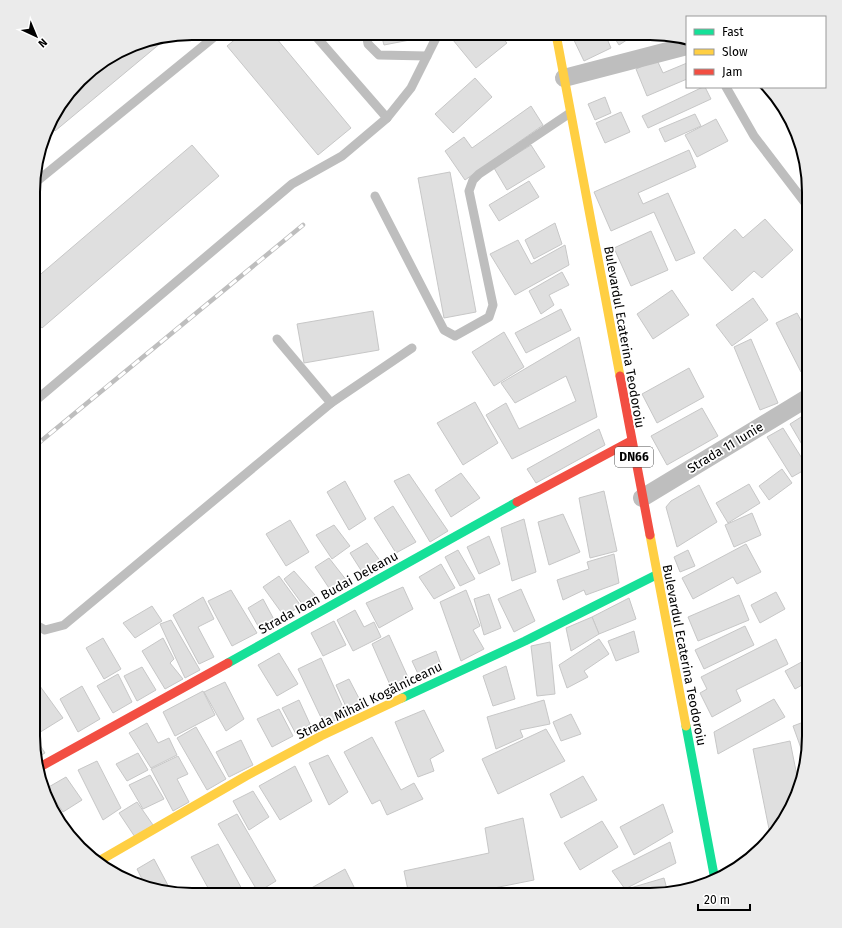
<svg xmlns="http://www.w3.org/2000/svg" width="842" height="928" viewBox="0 0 842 928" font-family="'Fira Sans',sans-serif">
	<rect width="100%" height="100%" fill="#fff"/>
	<g fill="#dfdfdf" stroke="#c7c7c7">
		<path d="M243,33H272L351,128L318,155L227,46Z"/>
		<path d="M381,34H424L425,37L384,45Z"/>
		<path d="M460,34H499L507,43L476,68L453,40Z"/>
		<path d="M577,34H605L611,48L584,61L572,36Z"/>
		<path d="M612,34H636L619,45Z"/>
		<path d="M168,37L55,131L50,125L54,113L87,72L141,42Z"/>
		<path d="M657,60L663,73L687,63V79L647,96L636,69Z"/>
		<path d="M475,78L492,97L453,133L435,114Z"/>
		<path d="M703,87H705L711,99L648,128L642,116Z"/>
		<path d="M605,97L611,113L595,120L588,104Z"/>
		<path d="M531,106L543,125L465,180L445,151L464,137L472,148Z"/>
		<path d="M621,112L630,132L605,143L596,123Z"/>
		<path d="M695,114L701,126L665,142L659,129Z"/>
		<path d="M716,119L728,141L697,157L685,135Z"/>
		<path d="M192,145L219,176L42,328L35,320V279Z"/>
		<path d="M531,145L545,167L507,190L494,168Z"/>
		<path d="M689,150L696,167L638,193L643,204L668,193L695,253L676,261L654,212L611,231L594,192Z"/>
		<path d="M450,172L476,312L444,318L418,178Z"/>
		<path d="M529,181L539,197L499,221L489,205Z"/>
		<path d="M765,219L793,250L762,278L754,271L732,291L703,258L735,229L743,238Z"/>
		<path d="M555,223L562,244L534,259L525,240Z"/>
		<path d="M651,231L668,270L631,286L614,248Z"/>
		<path d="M518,240L531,264L565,245L569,265L515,295L490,254Z"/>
		<path d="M562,272L569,285L549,295L554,305L541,314L529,291Z"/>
		<path d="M672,290L689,315L653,339L637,314Z"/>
		<path d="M753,298L768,320L732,346L716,325Z"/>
		<path d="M561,309L571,330L526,353L515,333Z"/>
		<path d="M373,311L379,350L304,363L297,324Z"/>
		<path d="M797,313L809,335V368L801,372L776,323Z"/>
		<path d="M504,332L524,367L494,386L472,352Z"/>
		<path d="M579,337L597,417L512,459L486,415L506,403L519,429L576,401L566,376L515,403L501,383Z"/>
		<path d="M751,339L778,403L760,410L734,347Z"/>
		<path d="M689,368L704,397L657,423L642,394Z"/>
		<path d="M475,402L498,443L463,465L437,423Z"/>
		<path d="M702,408L718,436L667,465L651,436Z"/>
		<path d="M809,412V452L807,453L790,424Z"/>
		<path d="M783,428L808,468L792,477L767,437Z"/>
		<path d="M599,429L605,445L536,483L527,469Z"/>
		<path d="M782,469L792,483L769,500L759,486Z"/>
		<path d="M461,473L480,498L451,517L435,490Z"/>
		<path d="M409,474L448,531L430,542L394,481Z"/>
		<path d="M345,481L366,519L349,530L327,492Z"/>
		<path d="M749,484L760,503L728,523L716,503Z"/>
		<path d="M699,485L717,522L677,547L666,507L671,501Z"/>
		<path d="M604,491L617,551L590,558L579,498Z"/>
		<path d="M393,506L416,542L396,553L374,518Z"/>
		<path d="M752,513L761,535L734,547L725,525Z"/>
		<path d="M563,514L580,552L549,565L538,522Z"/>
		<path d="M524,519L536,572L512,581L501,528Z"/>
		<path d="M290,520L309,552L286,566L266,534Z"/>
		<path d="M334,525L350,546L332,559L316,535Z"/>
		<path d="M489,536L500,564L479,574L467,547Z"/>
		<path d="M367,543L384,566L366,578L350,553Z"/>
		<path d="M746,544L761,572L737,584L733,577L693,599L682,578Z"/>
		<path d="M458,550L475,579L460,586L445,557Z"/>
		<path d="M688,550L695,566L680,572L674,557Z"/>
		<path d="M614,554L619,583L586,595L584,590L563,600L557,580L589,569L587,562Z"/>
		<path d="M329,558L347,581L331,591L315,567Z"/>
		<path d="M441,564L455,588L434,599L419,577Z"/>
		<path d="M294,571L315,595L303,605L284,579Z"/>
		<path d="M279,576L301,606L284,616L263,587Z"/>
		<path d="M403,587L413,609L379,628L366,603Z"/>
		<path d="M521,589L535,621L514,632L498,599Z"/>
		<path d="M231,590L257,633L232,646L208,601Z"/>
		<path d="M466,590L480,626L473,630L484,649L461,661L440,602Z"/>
		<path d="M776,592L785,609L760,623L751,605Z"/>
		<path d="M489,594L501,628L484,635L474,599Z"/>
		<path d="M739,595L749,620L698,641L688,617Z"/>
		<path d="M203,597L214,619L198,627L214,657L199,664L173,615Z"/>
		<path d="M629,598L636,619L599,634L592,617Z"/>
		<path d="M263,599L277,625L262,633L248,608Z"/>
		<path d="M152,606L162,621L135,638L123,623Z"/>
		<path d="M355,610L364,627L374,622L381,637L353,651L337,620Z"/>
		<path d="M592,617L599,634L571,651L566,628Z"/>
		<path d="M171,620L200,670L185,678L160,624Z"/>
		<path d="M334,621L346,645L323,656L311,633Z"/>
		<path d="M745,626L754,645L704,669L695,650Z"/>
		<path d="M634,631L639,652L616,661L608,641Z"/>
		<path d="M389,635L411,684L394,694L372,644Z"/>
		<path d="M103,638L121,669L104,679L86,648Z"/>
		<path d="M163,638L174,659L170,663L183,679L165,689L142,651Z"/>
		<path d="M599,639L609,654L584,671L588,677L567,688L559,665Z"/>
		<path d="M776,639L788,664L736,690L741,701L712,717L700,693L707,689L701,677Z"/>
		<path d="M550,642L555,694L537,696L531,646Z"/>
		<path d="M436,651L442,668L420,678L412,661Z"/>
		<path d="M279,653L298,684L277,696L258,665Z"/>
		<path d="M321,658L346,714L325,726L298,669Z"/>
		<path d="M809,658V681L795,689L785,671Z"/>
		<path d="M506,666L515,699L493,706L483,676Z"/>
		<path d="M142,667L156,690L137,701L124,676Z"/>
		<path d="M118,674L132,702L113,713L97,686Z"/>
		<path d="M349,679L363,706L348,711L336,685Z"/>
		<path d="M37,682L63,718L34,736L45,753L36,758L33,746L34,685Z"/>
		<path d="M225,682L244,719L226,731L204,692Z"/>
		<path d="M82,686L100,719L78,732L60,699Z"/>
		<path d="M203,691L215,715L175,736L163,712Z"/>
		<path d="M774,699L785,717L718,754L714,732Z"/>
		<path d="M299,700L310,724L296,734L282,708Z"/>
		<path d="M544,700L550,724L520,730L523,737L496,749L487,717Z"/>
		<path d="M279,709L293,736L272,747L257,719Z"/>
		<path d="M424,710L444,751L430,759L434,771L418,777L395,722Z"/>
		<path d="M571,714L581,734L561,741L553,722Z"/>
		<path d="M809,720V746L808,749L802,751L793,726Z"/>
		<path d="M147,723L158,743L169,738L177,755L151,768L129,733Z"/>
		<path d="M196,727L226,779L207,790L177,738Z"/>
		<path d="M546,729L565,761L498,794L482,759Z"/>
		<path d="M372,737L401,790L414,783L423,799L387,815L380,800L372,804L344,752Z"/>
		<path d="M241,740L253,765L229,777L216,752Z"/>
		<path d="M790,741L798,781L788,815L770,834L753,749Z"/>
		<path d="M138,753L148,770L127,781L116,764Z"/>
		<path d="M328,755L348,792L329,805L309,763Z"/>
		<path d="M178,756L188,774L177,779L189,802L173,811L151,769Z"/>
		<path d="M97,761L121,808L103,820L78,770Z"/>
		<path d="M295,766L312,801L280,820L259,786Z"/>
		<path d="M150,775L164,799L143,809L129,785Z"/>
		<path d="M583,776L597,800L561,818L550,794Z"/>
		<path d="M66,777L82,800L63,812L47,788Z"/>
		<path d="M253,791L269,817L249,830L233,801Z"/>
		<path d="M137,802L153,825L135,837L119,813Z"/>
		<path d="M663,804L673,832L634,855L620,827Z"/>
		<path d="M237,814L276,881L258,892L218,824Z"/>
		<path d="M523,818L534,880L459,895H409L404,871L489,853L485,828Z"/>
		<path d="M602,821L618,847L580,870L564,843Z"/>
		<path d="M670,842L676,863L625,889L612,871Z"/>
		<path d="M218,844L245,895H212L191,857Z"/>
		<path d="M154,859L171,891L144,883L137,869Z"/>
		<path d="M120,869L125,877L112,873Z"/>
		<path d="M345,869L358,895H299Z"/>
		<path d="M664,878L668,893L660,895L610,894Z"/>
		<path d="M196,888L200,895H183Z"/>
	</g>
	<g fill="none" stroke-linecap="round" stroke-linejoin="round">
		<g stroke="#bebebe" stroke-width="9">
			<path d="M313,33L387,118"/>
			<path d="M366,33L368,44L379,55L427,56"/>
			<path d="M726,87L754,136L809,208"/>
			<path d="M36,182L219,33"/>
			<path d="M375,196L444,330L455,336L489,317L493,305L469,191L473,180L479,174L570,113"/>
			<path d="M277,339L331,403"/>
			<path d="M35,401L292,184L342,156L387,118L411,88L438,34"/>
			<path d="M34,624L45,630L64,625L331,403L412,348"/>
		</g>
		<g stroke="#bebebe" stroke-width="18">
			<path d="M564,78L687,46"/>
			<path d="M642,498L809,397"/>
		</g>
		<g stroke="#16e098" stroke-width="9">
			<path d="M228,663L517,502"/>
			<path d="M402,698L525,641L656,575"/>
			<path d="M686,726L715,880"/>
		</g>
		<g stroke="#ffcf43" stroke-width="9">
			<path d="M556,34L620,376"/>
			<path d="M650,535L686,726"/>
			<path d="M99,861L246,776L321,736L402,698"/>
		</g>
		<g stroke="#f24e42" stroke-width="9">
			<path d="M620,376L650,535"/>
			<path d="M517,502L631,441"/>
			<path d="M38,768L228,663"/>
		</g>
		<defs>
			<path id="rail" d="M35,446L303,225"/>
		</defs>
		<use href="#rail" stroke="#bebebe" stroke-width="4.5"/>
		<use href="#rail" stroke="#fff" stroke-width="3" stroke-dasharray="9" stroke-linecap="butt"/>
	</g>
	<g text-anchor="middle" stroke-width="3.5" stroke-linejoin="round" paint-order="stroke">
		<rect fill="#fff" stroke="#4c4c4c" stroke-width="1" x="615" y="447" width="38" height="20" rx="3"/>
		<g font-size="12" font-weight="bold" fill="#000">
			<text x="634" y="461">DN66</text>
		</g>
		<g font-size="13" fill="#000" stroke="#fff">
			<text transform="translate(625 337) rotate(80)" y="5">Bulevardul Ecaterina Teodoroiu</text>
			<text transform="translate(725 447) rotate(-31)" y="5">Strada 11 Iunie</text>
			<text transform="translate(328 592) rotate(-29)" y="5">Strada Ioan Budai Deleanu</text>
			<text transform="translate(685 655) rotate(79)" y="5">Bulevardul Ecaterina Teodoroiu</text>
			<text transform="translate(369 700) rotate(-26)" y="5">Strada Mihail Kogălniceanu</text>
		</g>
	</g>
	<path d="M0 0H842V928H0ZM192 40H650A152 152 0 0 1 802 192V736A152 152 0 0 1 650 888H192A152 152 0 0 1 40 736V192A152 152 0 0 1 192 40Z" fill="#ebebeb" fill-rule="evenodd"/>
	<path fill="none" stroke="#000" stroke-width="2" d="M192 40H650A152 152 0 0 1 802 192V736A152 152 0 0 1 650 888H192A152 152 0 0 1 40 736V192A152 152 0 0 1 192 40Z"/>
	<rect x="686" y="16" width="140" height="72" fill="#ffffff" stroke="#999999"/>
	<rect x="694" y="29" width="20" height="6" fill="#16e098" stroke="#999999"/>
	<text x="722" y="36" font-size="12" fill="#000000">Fast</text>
	<rect x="694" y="49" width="20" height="6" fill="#ffcf43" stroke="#999999"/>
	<text x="722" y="56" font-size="12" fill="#000000">Slow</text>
	<rect x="694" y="69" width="20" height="6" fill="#f24e42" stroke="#999999"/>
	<text x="722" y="76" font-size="12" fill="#000000">Jam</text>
	<g transform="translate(36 36) rotate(136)" stroke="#ffffff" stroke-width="3" paint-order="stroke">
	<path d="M0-3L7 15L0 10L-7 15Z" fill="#000000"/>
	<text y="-6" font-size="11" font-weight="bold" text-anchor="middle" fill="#000000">N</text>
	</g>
	<path d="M698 904v6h52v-6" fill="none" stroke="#000000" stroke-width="2"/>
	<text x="704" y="904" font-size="12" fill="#000000" stroke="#ffffff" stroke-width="3" paint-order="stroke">20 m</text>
</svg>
